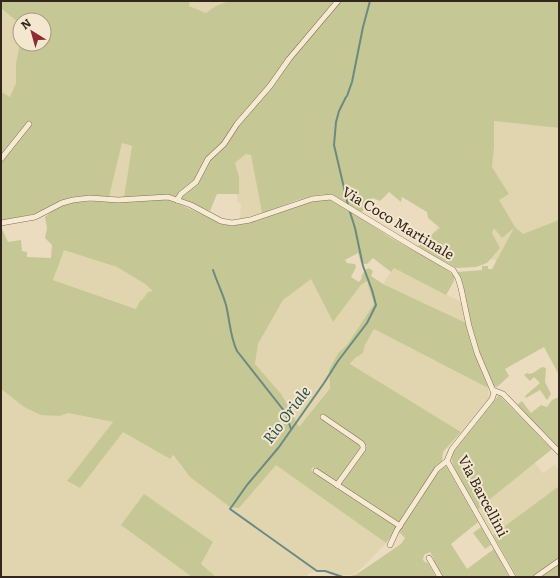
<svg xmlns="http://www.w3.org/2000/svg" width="560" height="578" viewBox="0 0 560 578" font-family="Literata,serif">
	<rect width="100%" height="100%" fill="#ebdcc0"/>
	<g fill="#e0d5ae">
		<path d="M190,1H229L216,6L206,14L189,6Z"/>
		<path d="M1,8L20,24V44L16,63V83L10,98L1,92Z"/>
		<path d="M494,121L559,128V220L501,262L490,259L455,267L420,248L460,201L507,191L492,167L494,148Z"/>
		<path d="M122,143L132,146L124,197H109Z"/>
		<path d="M246,154H251L262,213L240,219L241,203H238L237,194H238L235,163Z"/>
		<path d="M64,249L117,267L145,284L154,291L148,292L142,300L140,301L137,309L53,280Z"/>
		<path d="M394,267L461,302L466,323L383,284Z"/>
		<path d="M311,278L333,322L361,285L368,281L374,304L347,345L338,353L329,370L330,387L299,427L282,395L255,364L258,344L283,300Z"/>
		<path d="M374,329L488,388L489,398L461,432L350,365L355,358L363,353L365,345Z"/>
		<path d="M1,389L24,407L60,416L68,413L113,422L67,481L79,488L123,431L169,459L172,455L190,477L239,508L276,464L386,543L368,562L356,573L351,575H342L325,571H317L310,573L305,577H216L200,564L213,543L121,525L192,577H1Z"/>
		<path d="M535,463L543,473L555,464L559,471V486L493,535L478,509Z"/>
	</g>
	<g fill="#c5c895" fill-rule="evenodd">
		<path d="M1,1H190L189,6L206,13L216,6L229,1H559V128L494,121V148L492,167L509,194L499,200L515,227L523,234L559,220V375L544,347L505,369L509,376L497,387L493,386L474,339L457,272L482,270V266H488V269H492L514,228L502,238L494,228L492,233L500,248L487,263L476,267L456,268L418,246L440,228L428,218L427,212L402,197L401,202L389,192L380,201L373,198L363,211C353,214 342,198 331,195C312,191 280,208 262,213L251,155L246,154L235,163L239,177V194H217L210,211L171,195L124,197L132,146L122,143L109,197L97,196L72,197L42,212L1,221V92L10,97L16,83V63L20,44H44V20H20V24L1,8Z"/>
		<path d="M168,199L221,223L232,225L314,200L328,199L335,201L391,238L444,267L454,276V281L446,295L394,268L391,272L373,258L367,264L361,263L358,253L345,260L347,263L355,264L356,267L351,277L359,282L362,278L361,277L365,270L369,268L373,271L371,276L383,284L466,323L471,344L488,388L374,329L365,345L363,353L355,358L350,364L461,432L443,452L442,461L436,467L400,523L340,485L313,467L311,470L398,526L386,543L276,465L239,508L230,507L190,477L173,455L170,459L123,432L80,488L67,481L113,422L68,413L60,416L41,415L24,407L1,389V227L8,242L21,240L22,251L27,252V257L51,258L52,245L45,238L47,228L45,217L53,210L72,202ZM64,250L117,267L145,284L153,291L148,292L142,300L140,301L136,309L53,280ZM311,279L333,322L361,285L367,281L374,304L347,345L338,353L329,370L330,388L299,427L282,395L255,364L258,344L283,300Z"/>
		<path d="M542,367L546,368L545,382L551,394L547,400L540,390L526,398L525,396L540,383L534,377L530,381L524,375L527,373L529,374L533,373Z"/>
		<path d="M499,395L552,449L554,445L517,405L522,401L531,413L541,405L547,407L552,400L559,397V457L552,449L478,509C471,497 456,474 452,462C451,457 453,454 455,450Z"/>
		<path d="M446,466L478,522L451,544L467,569L494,549L509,577H442L433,561L434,559L430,552L424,555L423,560L425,562L428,563L436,577H343L342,576H351L357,574L401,544L405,538L397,530L442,468Z"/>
		<path d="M559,486V577H517L493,535Z"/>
		<path d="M144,494L213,542L201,564L216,577H192L121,525Z"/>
		<path d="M481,527L491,545L485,549L473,533Z"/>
	</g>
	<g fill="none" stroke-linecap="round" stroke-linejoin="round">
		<g stroke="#6b8a81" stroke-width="2">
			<path d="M347,96L352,82L363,27L370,1"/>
			<path d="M346,97L339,111L336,122L334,145L348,205"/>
			<path d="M213,270C217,282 223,294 226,305C230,321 230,337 237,351L285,412L291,429"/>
			<path d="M343,577L325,571H317L230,509L247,485L279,447L324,383L338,361L367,323L376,305L372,290L363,266L355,228L349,209"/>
		</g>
		<defs>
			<g id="street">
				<path d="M1,159L29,124"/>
				<path d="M177,200L181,194L196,182L208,159L224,144L237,124L270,86L289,59L338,1"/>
				<path d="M1,223L35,217L62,203L73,200L90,198L118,200L168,197L191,205L221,221L232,223L250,220L312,199L331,197L415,248L453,270L458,278L461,288L469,326L477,353L494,393L492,399L452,449L447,461L513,577"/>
				<path d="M493,390L503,394L559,452"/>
				<path d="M323,417L361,443L363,446V449L337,485"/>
				<path d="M316,471L400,526"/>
				<path d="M390,545L397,530L437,469L447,461"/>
				<path d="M429,558L440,577"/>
				<path d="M536,577L559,561"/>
			</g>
		</defs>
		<use href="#street" stroke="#836d59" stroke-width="6"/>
		<use href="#street" stroke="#f6ead2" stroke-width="5"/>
	</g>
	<g text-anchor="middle" stroke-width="4" stroke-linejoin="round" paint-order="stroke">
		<g font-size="14" fill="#33261d" stroke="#f3e7cf">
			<text transform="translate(398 223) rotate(31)" y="5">Via Coco Martinale</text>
			<text transform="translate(483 496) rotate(62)" y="5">Via Barcellini</text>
		</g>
		<g font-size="15" font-style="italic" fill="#2d524e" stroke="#f3e7cf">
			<text transform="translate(287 415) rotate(-53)" y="5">Rio Oriale</text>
		</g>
	</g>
	<rect width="560" height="578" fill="none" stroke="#33261d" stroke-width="4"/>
	<g transform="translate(32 32) rotate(323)"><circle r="19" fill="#f3e7cf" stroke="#a69a88"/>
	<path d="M0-3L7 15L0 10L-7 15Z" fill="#8e2c32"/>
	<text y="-6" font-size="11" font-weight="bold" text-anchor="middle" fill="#33261d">N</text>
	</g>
</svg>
